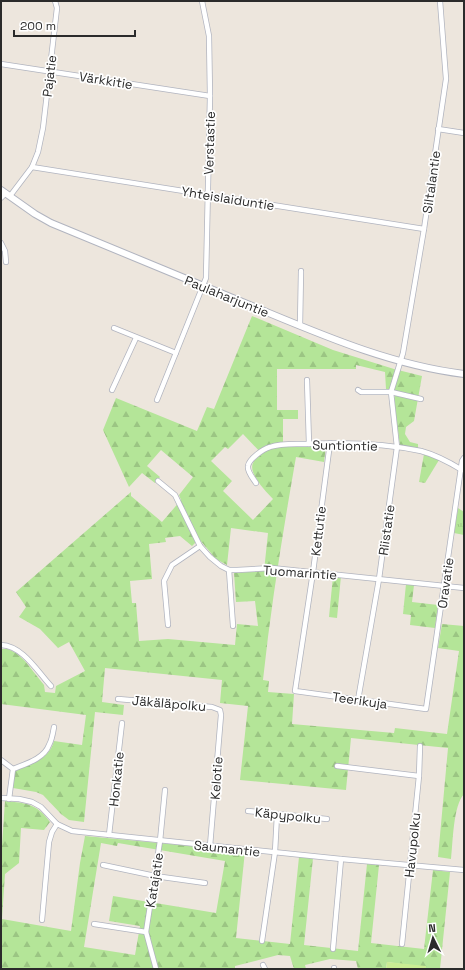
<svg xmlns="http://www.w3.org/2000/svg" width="465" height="970" viewBox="0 0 465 970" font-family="'Space Grotesk',sans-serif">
	<defs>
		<pattern id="grass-tufts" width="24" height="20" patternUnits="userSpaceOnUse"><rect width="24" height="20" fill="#b4e598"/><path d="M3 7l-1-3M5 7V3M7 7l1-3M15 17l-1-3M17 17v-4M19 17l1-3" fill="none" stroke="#9bc583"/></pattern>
		<pattern id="forest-firs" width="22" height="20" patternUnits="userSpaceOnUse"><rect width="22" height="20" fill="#b4e598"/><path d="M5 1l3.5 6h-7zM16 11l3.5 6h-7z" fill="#9bc583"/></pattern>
	</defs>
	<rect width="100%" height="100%" fill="#ede6dd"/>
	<path fill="url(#grass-tufts)" d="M458,508L464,512V535L454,533Z"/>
	<g fill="url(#forest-firs)" fill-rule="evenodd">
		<path d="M252,316L333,350L394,369L422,376L414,421L406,427L405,434L410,442L418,444V449L400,446L394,400L395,392L386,389L385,372L356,365V369H277V410H298V419H283V447L326,446L324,462L296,457C283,531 271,605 263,680L269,681L268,692L294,694L292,724L394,733L395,728L447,734L459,651L438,648L442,624L464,626V794C453,806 453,842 451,859L438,857L448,748L351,738L346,790L240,780L248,706L220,703L222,680L105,668L102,702L124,705L123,715L95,712L84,822L69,820L61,814L43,795L36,792L13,788L15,770C30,764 49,760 54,741L82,745L86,715L1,704V649H8L16,653L25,661L44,685L45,692L55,693L56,686L85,671L69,642L58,648L40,629L19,617L26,607L16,592L131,492V496L162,522L181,500L179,495L193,477L161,450L147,466L160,477L155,483L142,473L129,487L103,430L116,398L197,431L207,407L214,409ZM243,434L262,454C259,457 255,459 253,463C248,473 266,492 273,499L253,520L223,491L232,481L211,461L225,447L228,449ZM231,528L268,533L264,571L234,573L236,602L255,601L258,626L237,624L235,645L168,639L139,641L136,603H132L130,581L152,579L149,544L166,542L165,538L180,536L192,546L199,539L216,559L227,565Z"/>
		<path d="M424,454L439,460L425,483L419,482Z"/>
		<path d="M333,576H341L337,618L329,617Z"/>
		<path d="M406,584L414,585L412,602L438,605L435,628L410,625L411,615L403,614Z"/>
		<path d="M5,801C27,803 37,804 50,822L44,830L21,828L19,863L5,874L2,919L71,931L80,863L85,836L245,851L236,938L290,944L299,857L313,858L304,945L358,951L367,864L379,865L371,943L424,949L433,870L450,872L440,969H426V967L387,962L386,969H358L356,961L330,959L305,965L306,969H294L290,956L278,955L235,966V969H1V860ZM101,843L117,846L118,843L225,861L216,913L113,896L109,921L140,926L135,955L84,947Z"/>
	</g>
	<path fill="#c9ed94" d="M387,962L426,966V969H386Z"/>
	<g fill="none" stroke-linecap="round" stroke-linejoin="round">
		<defs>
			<g id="street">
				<path d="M1,64L210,96"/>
				<path d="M438,129L464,133"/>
				<path d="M32,167L424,229"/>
				<path d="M10,196L32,167L38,152L43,128L57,8L55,1"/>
				<path d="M1,198L6,193"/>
				<path d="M1,243L5,251L6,262"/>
				<path d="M300,326L301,271"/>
				<path d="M114,328L176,353"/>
				<path d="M307,380L309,444"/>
				<path d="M112,390L136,338"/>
				<path d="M358,390L361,392H391L421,399"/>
				<path d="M157,400L206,278L210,96L209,36L202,1"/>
				<path d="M330,443L313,572L295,691L426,709L462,461L464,458"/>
				<path d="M158,481L175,495L200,546L210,557L221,566L229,570H237L272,568L464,588"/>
				<path d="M256,483C253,478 247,472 248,466C249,459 263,449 270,447C281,443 294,444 306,444C345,442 384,443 421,451C436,455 449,462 462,470"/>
				<path d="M229,570L233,626"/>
				<path d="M168,625L164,581L172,565L200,546"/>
				<path d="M1,645C23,646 37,671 51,686"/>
				<path d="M118,699L212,707L220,710L221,715L210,846"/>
				<path d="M358,700L379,579L397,447L391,392L403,353L424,229L446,79L440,1"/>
				<path d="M1,760L13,769L9,799"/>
				<path d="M337,766L419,776"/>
				<path d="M13,769C25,764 44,759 49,745C52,740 53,733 54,727"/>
				<path d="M1,798L19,799L32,802L41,807L57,824L72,831L341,859L464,870"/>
				<path d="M248,811L327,819"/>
				<path d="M109,835L122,723"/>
				<path d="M103,865L155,876L205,883"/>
				<path d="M42,920L49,842L52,832L57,824"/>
				<path d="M94,924L146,932"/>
				<path d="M262,941L275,852L277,815"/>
				<path d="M402,944L419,776L420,746"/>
				<path d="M333,949L341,859"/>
				<path d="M263,965L265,969"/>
				<path d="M334,968V969"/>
				<path d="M156,969L146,932L160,841L165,790"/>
			</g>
			<path id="secondary" d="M1,190L35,214L51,223C118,251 185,278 252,306C320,334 390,365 464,374"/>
		</defs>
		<use href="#street" stroke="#b1b4bf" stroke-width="6"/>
		<use href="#secondary" stroke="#b1b4bf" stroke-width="8"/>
		<use href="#street" stroke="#fff" stroke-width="4.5"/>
		<use href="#secondary" stroke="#fff" stroke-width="6"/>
	</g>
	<g text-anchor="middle" stroke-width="3.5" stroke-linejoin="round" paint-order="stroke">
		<g font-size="13" fill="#2b2b2b" stroke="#fff">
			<text transform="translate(49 76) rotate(-83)" y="5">Pajatie</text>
			<text transform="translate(106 80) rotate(9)" y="5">Värkkitie</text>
			<text transform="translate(209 143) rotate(-88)" y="5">Verstastie</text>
			<text transform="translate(431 182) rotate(-82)" y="5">Siltalantie</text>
			<text transform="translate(228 198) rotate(9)" y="5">Yhteislaiduntie</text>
			<text transform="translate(227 296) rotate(22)" y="5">Paulaharjuntie</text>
			<text transform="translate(345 445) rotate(1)" y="5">Suntiontie</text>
			<text transform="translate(386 530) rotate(-82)" y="5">Riistatie</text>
			<text transform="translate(318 531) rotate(-83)" y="5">Kettutie</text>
			<text transform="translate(300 572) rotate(4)" y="5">Tuomarintie</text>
			<text transform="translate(445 583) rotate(-82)" y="5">Oravatie</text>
			<text transform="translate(360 700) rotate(8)" y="5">Teerikuja</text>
			<text transform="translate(169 703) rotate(5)" y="5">Jäkäläpolku</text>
			<text transform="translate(216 778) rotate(-86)" y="5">Kelotie</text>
			<text transform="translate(116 779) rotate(-84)" y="5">Honkatie</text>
			<text transform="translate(288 815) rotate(6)" y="5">Käpypolku</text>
			<text transform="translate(412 845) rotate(-84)" y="5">Havupolku</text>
			<text transform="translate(227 848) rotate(6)" y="5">Saumantie</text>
			<text transform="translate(154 880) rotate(-81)" y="5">Katajatie</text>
		</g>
	</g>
	<rect width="465" height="970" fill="none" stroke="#2b2b2b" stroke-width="4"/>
	<g transform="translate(433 938) rotate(355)" stroke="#ffffff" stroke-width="3" paint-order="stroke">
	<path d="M0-3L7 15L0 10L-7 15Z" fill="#2b2b2b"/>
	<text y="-6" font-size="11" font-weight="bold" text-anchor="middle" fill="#2b2b2b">N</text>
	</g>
	<path d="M14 30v6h121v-6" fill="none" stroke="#2b2b2b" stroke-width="2"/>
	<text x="20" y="30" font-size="12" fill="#2b2b2b" stroke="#ffffff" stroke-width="3" paint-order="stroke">200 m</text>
</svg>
